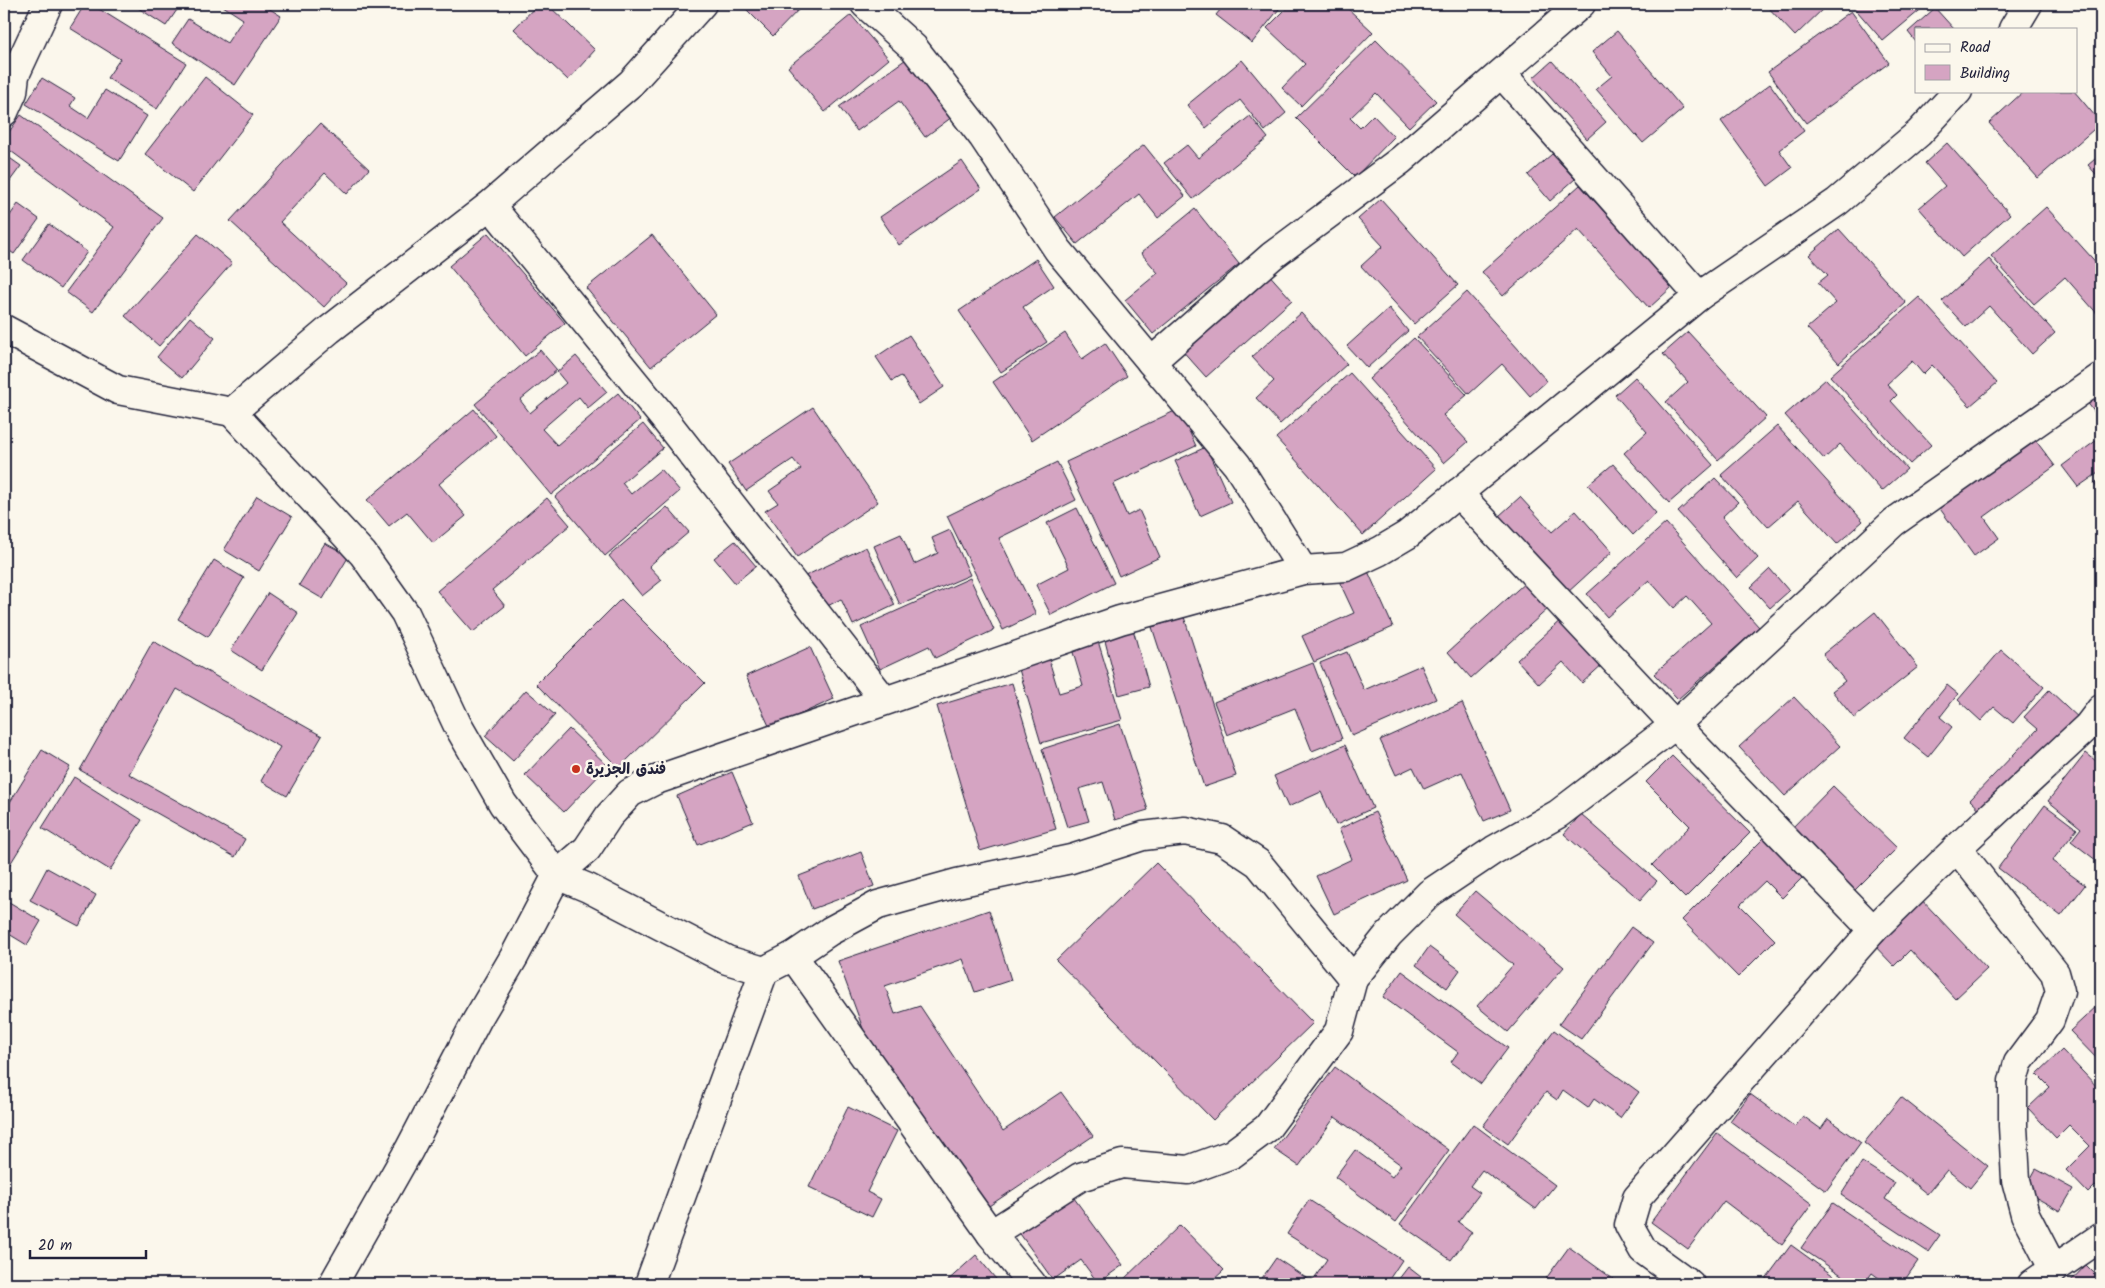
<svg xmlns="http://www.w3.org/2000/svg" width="2105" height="1288" viewBox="0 0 2105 1288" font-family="Kalam,'Playpen Sans Arabic',sans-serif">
	<rect width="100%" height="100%" fill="#fbf7ec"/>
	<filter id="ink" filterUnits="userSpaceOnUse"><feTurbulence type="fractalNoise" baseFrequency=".02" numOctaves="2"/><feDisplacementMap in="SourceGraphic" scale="10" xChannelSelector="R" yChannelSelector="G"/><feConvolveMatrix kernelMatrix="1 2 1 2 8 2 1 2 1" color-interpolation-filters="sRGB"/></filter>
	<g filter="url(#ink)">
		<g fill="#d5a4c2" stroke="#22223b">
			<path d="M85,4H91L186,63L157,109L107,78L120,59L70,28Z"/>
			<path d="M132,4H181L166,26Z"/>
			<path d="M220,4H262L281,16L235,85L172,43L188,19L227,43L243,19Z"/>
			<path d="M538,4H547L595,50L568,80L514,29Z"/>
			<path d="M751,4H804L773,36L746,9Z"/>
			<path d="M1225,4H1283L1252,43L1216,15Z"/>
			<path d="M1291,4H1343L1373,32L1301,106L1282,88L1305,64L1267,28Z"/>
			<path d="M1765,4H1828L1795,36Z"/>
			<path d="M1851,4H1923L1925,6L1883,41Z"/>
			<path d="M1935,8L1954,29H1916V42L1908,32Z"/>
			<path d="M1851,11L1889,63L1806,123L1768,72Z"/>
			<path d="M851,15L889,59L825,112L788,67Z"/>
			<path d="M1617,31L1683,109L1643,143L1596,89L1612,76L1592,52Z"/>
			<path d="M1376,40L1436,101L1409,127L1376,93L1350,118L1360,128L1373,115L1394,137L1355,177L1296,118Z"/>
			<path d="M909,57L952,117L925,137L899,101L857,131L839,107Z"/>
			<path d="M1242,60L1286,113L1265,131L1240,100L1206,128L1187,105Z"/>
			<path d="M1552,61L1606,122L1587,139L1533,78Z"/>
			<path d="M205,77L253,115L193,192L145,154Z"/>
			<path d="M42,78L75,98L70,106L88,118L105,90L147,116L119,161L26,104Z"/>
			<path d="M1770,84L1804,131L1779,150L1792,168L1768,186L1721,121Z"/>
			<path d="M2024,91H2074L2101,123L2038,178L1989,123Z"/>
			<path d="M21,115L163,218L93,312L66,292L114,227L4,146V139Z"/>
			<path d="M1250,116L1268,138L1193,199L1164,163L1187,145L1198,158Z"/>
			<path d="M320,124L369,169L347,194L325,173L280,222L346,283L324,307L230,221Z"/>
			<path d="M1947,143L2010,214L1962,257L1919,208L1945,186L1925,163Z"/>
			<path d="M1144,145L1185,196L1158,218L1139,194L1077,244L1055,217Z"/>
			<path d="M4,154L21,166L4,189Z"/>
			<path d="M1552,154L1575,179L1550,201L1528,175Z"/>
			<path d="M2101,154V180L2088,165Z"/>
			<path d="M962,161L981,189L899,245L880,217Z"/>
			<path d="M1580,185L1672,287L1649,308L1578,229L1503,296L1482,272Z"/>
			<path d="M1381,199L1458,285L1414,324L1361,266L1383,246L1358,219Z"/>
			<path d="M18,204L39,219L14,254L4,247V224Z"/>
			<path d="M2046,207L2101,268V318L2065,277L2034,304L1991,256Z"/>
			<path d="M1195,209L1239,264L1153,334L1125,300L1158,273L1141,253Z"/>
			<path d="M49,224L87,252L61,288L23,260Z"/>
			<path d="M1839,229L1906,303L1839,363L1807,328L1836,303L1818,283L1828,275L1809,255Z"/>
			<path d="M488,233L565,323L525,356L449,266Z"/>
			<path d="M198,234L232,263L159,346L125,316Z"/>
			<path d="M652,235L716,314L651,367L586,288Z"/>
			<path d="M1036,259L1054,286L1023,307L1047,342L1001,372L959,311Z"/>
			<path d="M1989,259L2055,333L2032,354L1989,306L1966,327L1942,301Z"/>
			<path d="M1266,271L1292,300L1206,377L1180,348Z"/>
			<path d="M1467,292L1547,381L1530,396L1502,364L1469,394L1417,337Z"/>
			<path d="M1919,297L1997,383L1970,406L1932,365L1923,374L1912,361L1887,384L1897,395L1891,401L1931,445L1910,464L1830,376Z"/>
			<path d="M1389,308L1408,331L1367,368L1347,346Z"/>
			<path d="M1301,313L1347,364L1280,424L1256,398L1274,381L1252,357Z"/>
			<path d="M190,317L215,338L182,378L157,357Z"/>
			<path d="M1688,332L1766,417L1718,460L1666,402L1688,382L1663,354Z"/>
			<path d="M1065,333L1082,359L1105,343L1127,376L1032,440L993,382Z"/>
			<path d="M909,335L944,387L919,404L901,376L892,381L876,357Z"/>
			<path d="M1414,338L1467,395L1443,415L1468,442L1444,463L1369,379Z"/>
			<path d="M540,350L557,370L520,400L530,413L566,383L557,372L576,356L607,392L588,408L579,397L542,429L557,445L618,393L640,420L551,495L475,404Z"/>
			<path d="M1350,373L1436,469L1363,535L1276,438Z"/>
			<path d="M1635,377L1713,465L1669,503L1624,453L1647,432L1615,395Z"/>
			<path d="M1826,379L1907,469L1882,491L1840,444L1824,459L1785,415Z"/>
			<path d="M2101,392V421L2087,402Z"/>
			<path d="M813,407L878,502L797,557L765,511L778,503L769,491L801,469L793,459L746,491L728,464Z"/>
			<path d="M474,409L496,436L439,484L466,516L433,543L407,512L389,526L367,500Z"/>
			<path d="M1179,409L1196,446L1113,484L1127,516L1139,510L1160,557L1119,576L1066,462Z"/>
			<path d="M643,424L663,448L622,483L631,494L661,469L680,491L605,556L555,497Z"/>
			<path d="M1777,426L1863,521L1837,544L1798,501L1768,527L1721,475Z"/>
			<path d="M2033,437L2055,466L1984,517L1999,538L1974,556L1938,506Z"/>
			<path d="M2101,437V471L2078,487L2062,466Z"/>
			<path d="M1206,447L1231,502L1200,516L1175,461Z"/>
			<path d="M1057,462L1076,500L999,538L1036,614L1003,630L947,516Z"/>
			<path d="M1613,464L1656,513L1633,535L1588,485Z"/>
			<path d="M1715,478L1738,502L1722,517L1758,558L1737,578L1678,512Z"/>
			<path d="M2101,479V495L2094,483Z"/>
			<path d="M257,496L292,517L259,571L224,550Z"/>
			<path d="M1520,497L1552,532L1576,511L1612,552L1567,593L1499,516Z"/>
			<path d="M547,498L570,525L492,590L505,606L473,632L437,591Z"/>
			<path d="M667,507L689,532L649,566L662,580L642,596L609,556Z"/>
			<path d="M1077,508L1114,583L1051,615L1036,585L1069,568L1047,523Z"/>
			<path d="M1666,523L1759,627L1678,699L1654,674L1711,623L1687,596L1674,608L1649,580L1607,617L1587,594Z"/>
			<path d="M950,530L970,575L900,605L874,546L901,534L914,564L938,553L932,538Z"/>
			<path d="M735,541L756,566L735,583L714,558Z"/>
			<path d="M325,543L349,556L323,599L299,585Z"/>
			<path d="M866,547L895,605L853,625L841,599L820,610L803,577Z"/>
			<path d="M214,560L244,578L208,637L178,619Z"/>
			<path d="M1367,569L1393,627L1314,662L1302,636L1354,613L1339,581Z"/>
			<path d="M1770,569L1789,591L1770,608L1751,587Z"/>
			<path d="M970,578L994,630L935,658L929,646L880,669L861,627Z"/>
			<path d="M1527,581L1550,607L1471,678L1448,652Z"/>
			<path d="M268,593L298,613L262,670L231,650Z"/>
			<path d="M621,599L705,683L619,768L536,684Z"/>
			<path d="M1875,612L1918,667L1854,718L1832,691L1845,681L1823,654Z"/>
			<path d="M1184,617L1236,776L1204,787L1152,627Z"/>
			<path d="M1564,617L1605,662L1582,683L1563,662L1539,684L1517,660Z"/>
			<path d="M1133,629L1149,687L1119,695L1104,637Z"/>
			<path d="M153,641L322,736L287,796L261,781L280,747L177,689L129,774L245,839L235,857L80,770Z"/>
			<path d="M1098,641L1122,720L1041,743L1018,666L1048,657L1059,693L1083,686L1072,649Z"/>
			<path d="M810,647L834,699L770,728L746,676Z"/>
			<path d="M2001,650L2044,687L2013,723L1994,707L1981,721L1958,700Z"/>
			<path d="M1347,652L1364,690L1421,665L1436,699L1352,736L1320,663Z"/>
			<path d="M1313,663L1342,739L1312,751L1295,708L1227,735L1214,702Z"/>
			<path d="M1012,683L1056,829L980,851L937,706Z"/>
			<path d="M1947,685L1958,694L1940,717L1952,727L1928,757L1904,738Z"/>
			<path d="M526,690L555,715L513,761L485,736Z"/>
			<path d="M2049,690L2082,721L1989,818L1970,800L2038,729L2024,717Z"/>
			<path d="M1794,697L1840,746L1785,796L1739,747Z"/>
			<path d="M1462,703L1510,810L1484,821L1462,772L1424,789L1413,767L1396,775L1380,740Z"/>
			<path d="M1120,724L1148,810L1115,820L1103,782L1079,789L1089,821L1067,827L1042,749Z"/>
			<path d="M569,729L608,766L564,812L525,775Z"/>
			<path d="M2101,734V747L2095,742Z"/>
			<path d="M1345,745L1373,808L1336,825L1321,792L1288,807L1274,776Z"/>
			<path d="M42,750L70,767L4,874V812Z"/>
			<path d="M2086,753L2101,765V864L2071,841L2081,828L2048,801Z"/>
			<path d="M1672,756L1750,833L1685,898L1652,865L1690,826L1646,782Z"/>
			<path d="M732,772L753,822L698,845L677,796Z"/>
			<path d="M74,777L142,820L110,870L42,828Z"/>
			<path d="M1833,786L1897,848L1852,893L1789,831Z"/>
			<path d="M2045,805L2077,829L2052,861L2085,885L2061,916L1998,868Z"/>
			<path d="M1375,812L1407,880L1334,914L1316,876L1352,859L1339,829Z"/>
			<path d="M1581,814L1657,881L1640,900L1564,834Z"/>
			<path d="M1768,834L1807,873L1782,898L1765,881L1740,905L1775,940L1738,977L1682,920Z"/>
			<path d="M861,852L874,886L812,909L799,876Z"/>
			<path d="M1156,863L1313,1023L1213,1120L1056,960Z"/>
			<path d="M47,868L96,895L79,926L30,900Z"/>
			<path d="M1475,891L1564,967L1508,1032L1477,1006L1513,965L1454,914Z"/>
			<path d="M1919,897L1987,969L1955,999L1910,950L1894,966L1870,941Z"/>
			<path d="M4,899L41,921L27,945L4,931Z"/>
			<path d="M989,910L1011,980L975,992L963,959L885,986L895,1014L920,1006L1003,1131L1061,1092L1093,1136L986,1208L865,1034L838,961Z"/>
			<path d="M1631,927L1653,943L1581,1039L1559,1024Z"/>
			<path d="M1429,947L1460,970L1447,988L1416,965Z"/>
			<path d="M1402,971L1508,1048L1481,1084L1451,1062L1458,1052L1383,997Z"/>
			<path d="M2098,1005L2101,1008V1063L2070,1031Z"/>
			<path d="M1554,1030L1639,1092L1620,1118L1594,1099L1588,1108L1563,1090L1557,1100L1546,1092L1508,1144L1483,1126Z"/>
			<path d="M2062,1050L2101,1091V1116L2099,1118L2101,1121V1180L2088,1193L2066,1170L2090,1146L2069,1125L2056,1138L2028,1108L2050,1087L2037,1074Z"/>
			<path d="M1335,1067L1449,1150L1396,1222L1335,1177L1355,1150L1392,1177L1401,1165L1335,1117L1299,1166L1274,1149Z"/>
			<path d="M1750,1094L1795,1127L1803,1116L1821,1129L1828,1119L1861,1143L1826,1191L1730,1121Z"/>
			<path d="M1901,1097L1988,1166L1970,1188L1947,1170L1927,1194L1864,1143Z"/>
			<path d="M848,1107L897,1131L867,1192L881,1199L872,1217L809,1187Z"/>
			<path d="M1473,1124L1555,1185L1536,1209L1482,1170L1470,1186L1480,1193L1458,1222L1472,1232L1451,1260L1400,1224Z"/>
			<path d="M1717,1133L1812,1204L1782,1245L1724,1201L1688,1249L1651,1222Z"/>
			<path d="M1862,1162L1895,1183L1885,1199L1940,1235L1928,1252L1841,1195Z"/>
			<path d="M2036,1169L2073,1189L2060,1211L2024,1191Z"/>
			<path d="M1071,1194L1123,1265L1098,1283L1081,1260L1053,1280L1018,1231Z"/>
			<path d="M1309,1200L1402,1260L1386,1284H1258L1276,1258L1312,1282L1327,1259L1287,1234Z"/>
			<path d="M1833,1203L1918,1261L1902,1284H1887L1872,1273L1864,1284H1855L1801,1248Z"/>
			<path d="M1180,1225L1224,1270L1209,1284H1125L1122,1281Z"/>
			<path d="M1791,1245L1842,1282L1841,1284H1762Z"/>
			<path d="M1569,1247L1620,1284H1542Z"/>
			<path d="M976,1255L1000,1284H944Z"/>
			<path d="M2086,1265L2101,1280V1284H2068Z"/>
			<path d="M1408,1267L1430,1284H1395Z"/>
		</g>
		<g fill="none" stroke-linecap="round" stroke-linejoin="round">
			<defs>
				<g id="street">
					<path d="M865,4L914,48L983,137L1058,250L1237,465L1303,570"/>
					<path d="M2013,29L2028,4"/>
					<path d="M1502,74L1699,296"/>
					<path d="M4,112L13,92L15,75L48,4"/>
					<path d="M490,205L663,417L884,700"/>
					<path d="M4,329L118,390L232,412L329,330L490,205L631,83L702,4"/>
					<path d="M1151,362L1272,256L1401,160L1581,4"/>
					<path d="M232,412L363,554L405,613L457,724L503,804L557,875L588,888L727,960L764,971"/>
					<path d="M1458,493L1675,725L1873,930"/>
					<path d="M793,956L991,1234L1080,1177L1122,1164L1188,1170L1232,1154L1267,1128L1339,1031L1353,979L1389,934L1430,893L1494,850L1558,814L1675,725L1894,522L2101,377"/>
					<path d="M991,1234L1032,1284"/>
					<path d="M2054,1270L2025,1214L2016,1180L2013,1126V1081L2018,1063L2050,1020L2060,991L2055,973L1957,848L2088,726L2101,709"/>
					<path d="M333,1284L409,1150L477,1020L514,957L557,875L587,849L609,816L630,793L656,780L1120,620L1303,570L1346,567L1380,551L1407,535L1699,296L1837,202L1919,133L1958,91"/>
					<path d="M649,1284L764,971L793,956L830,931L878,905L957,883L1071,859L1143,836L1185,831L1222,839L1258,863L1353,979"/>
					<path d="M1690,1284L1643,1250L1629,1225L1637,1198L1873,930L1957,848"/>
					<path d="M2032,1284L2101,1237"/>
				</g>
			</defs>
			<use href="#street" stroke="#22223b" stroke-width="31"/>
			<use href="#street" stroke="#fbf7ec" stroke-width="28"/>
		</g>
	</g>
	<circle fill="#c8321e" stroke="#fbf7ec" stroke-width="2" cx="576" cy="769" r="5"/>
	<g text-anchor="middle" stroke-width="5" stroke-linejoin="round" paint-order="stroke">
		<g font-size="15" font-weight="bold" fill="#22223b" stroke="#fbf7ec" text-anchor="start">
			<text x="586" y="774">فندق الجزيرة</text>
		</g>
	</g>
	<rect width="2105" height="1288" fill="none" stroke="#fbf7ec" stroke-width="20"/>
	<rect x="10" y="10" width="2085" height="1268" fill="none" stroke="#22223b" stroke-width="2" filter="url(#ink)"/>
	<rect x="1915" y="28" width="162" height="65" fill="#fbf7ec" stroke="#a4a2a5"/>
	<rect x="1925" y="44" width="25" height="8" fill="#fbf7ec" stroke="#a4a2a5"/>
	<text x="1960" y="52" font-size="15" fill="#22223b">Road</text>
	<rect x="1925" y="65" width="25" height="15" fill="#d5a4c2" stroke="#a4a2a5"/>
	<text x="1960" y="78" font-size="15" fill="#22223b">Building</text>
	<path d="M30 1250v8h116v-8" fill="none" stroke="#22223b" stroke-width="2.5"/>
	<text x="38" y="1250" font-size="15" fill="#22223b" stroke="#fbf7ec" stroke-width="4" paint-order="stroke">20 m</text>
</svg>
